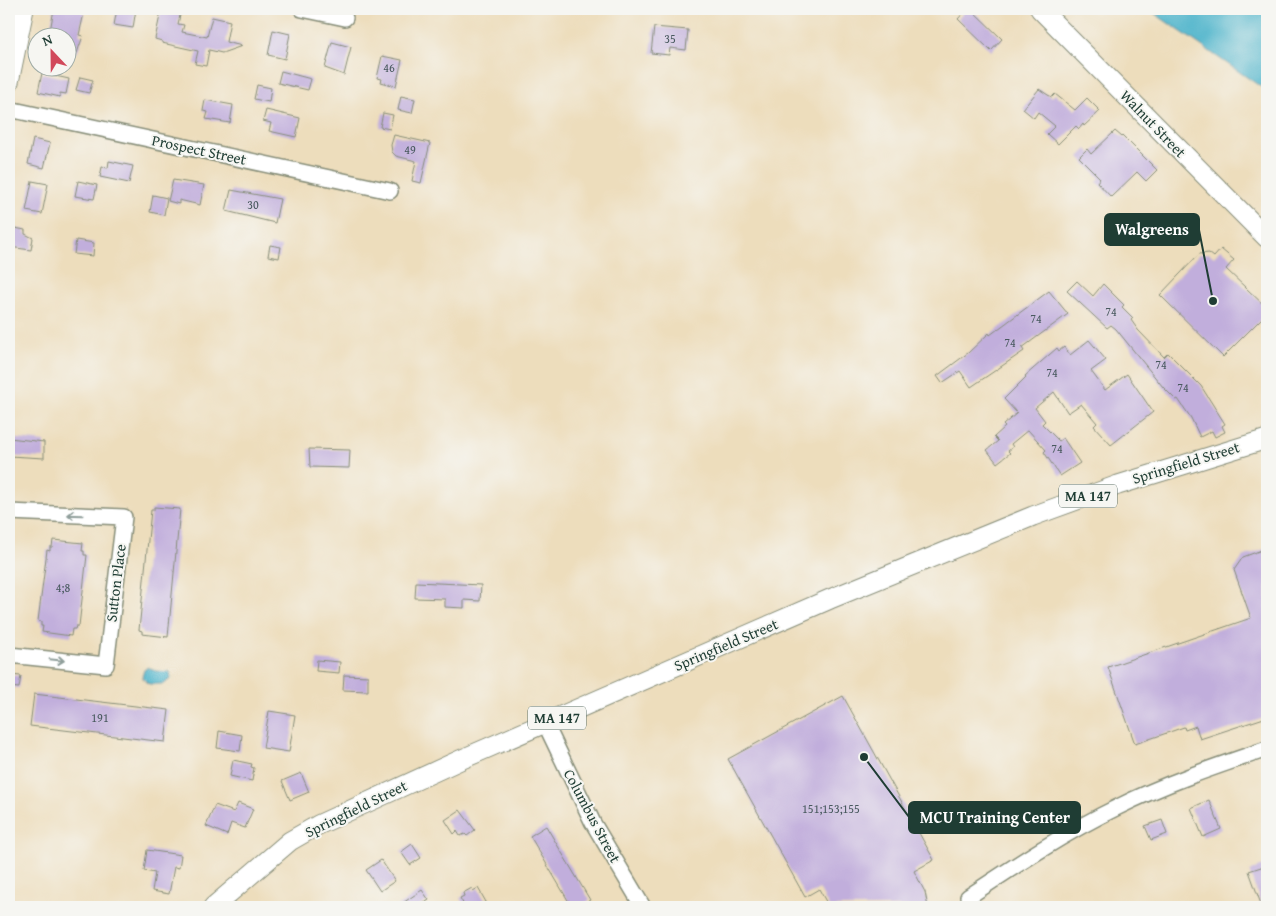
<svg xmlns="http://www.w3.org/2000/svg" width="1276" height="916" viewBox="0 0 1276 916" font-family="'Gentium Book Plus',serif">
	<rect width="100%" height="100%" fill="#f6f6f2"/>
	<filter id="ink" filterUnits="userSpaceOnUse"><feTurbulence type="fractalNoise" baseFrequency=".02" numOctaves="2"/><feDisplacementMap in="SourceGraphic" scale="10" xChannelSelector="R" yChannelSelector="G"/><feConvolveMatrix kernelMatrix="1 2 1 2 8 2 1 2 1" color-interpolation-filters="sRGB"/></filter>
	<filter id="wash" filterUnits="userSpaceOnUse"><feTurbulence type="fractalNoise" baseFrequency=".0096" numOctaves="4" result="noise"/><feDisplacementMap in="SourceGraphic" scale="20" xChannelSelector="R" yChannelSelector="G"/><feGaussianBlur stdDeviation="1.12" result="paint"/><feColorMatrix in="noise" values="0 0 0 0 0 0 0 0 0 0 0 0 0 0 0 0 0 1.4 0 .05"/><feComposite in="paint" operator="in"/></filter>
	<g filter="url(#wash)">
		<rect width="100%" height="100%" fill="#edddbc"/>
		<g fill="#4db4cb" stroke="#367880">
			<path d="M1148,9H1267V91Z"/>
			<path d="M148,667L156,671L170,672L171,679L163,684H149L142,677L144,670Z"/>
		</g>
		<g id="blocks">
			<g fill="#c1aedc">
				<path d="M54,9H85L79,35L83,36L77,53L68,51V35L50,31Z"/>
				<path d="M117,9H136L133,28L114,25Z"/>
				<path d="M163,9L181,11L178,24L184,25L182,32L207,37L212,17L230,21L226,42L242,46L222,53L209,50L206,66L195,64L198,51L162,43V41L155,39L161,11Z"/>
				<path d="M967,9H971L1002,39L991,51L958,19Z"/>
				<path d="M654,27L688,30L686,50L670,48L669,55L651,53Z"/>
				<path d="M273,30L290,34L285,59L268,55Z"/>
				<path d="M332,42L351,47L344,75L325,68Z"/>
				<path d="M382,56L402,60L396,86L381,82L382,79L377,78Z"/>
				<path d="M281,71L311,79L308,90L278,83Z"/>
				<path d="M42,73L69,79L66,94L60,93V97L38,92Z"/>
				<path d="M80,77L93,80L89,93L76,90Z"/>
				<path d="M257,85L271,88L269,102L254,99Z"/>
				<path d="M1039,89L1048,95L1052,97L1055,94L1075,110L1087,98L1100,111L1084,126L1083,124L1079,129L1076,126L1058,144L1047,134L1055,126L1038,112L1034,118L1023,109Z"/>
				<path d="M401,96L415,99L412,113L398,110Z"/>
				<path d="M205,100L233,105L230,123L206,119L208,112L203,111Z"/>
				<path d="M266,110L300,118L296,137L269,131L271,123L263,121Z"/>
				<path d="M383,113L393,115L390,129L380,127Z"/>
				<path d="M1115,131L1122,137L1123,136L1157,170L1146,181L1137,172L1111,197L1097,182L1100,178L1079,157L1087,149L1091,154Z"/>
				<path d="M394,135L430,143L421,183L412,181L416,161L396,156L392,152L391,145Z"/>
				<path d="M33,139L50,143L44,168L28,164Z"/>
				<path d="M109,161L133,166L129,183L100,177L102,167L108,168Z"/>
				<path d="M173,180L204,185L200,205L179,200V204L168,201Z"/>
				<path d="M32,181L48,184L42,214L26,211Z"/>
				<path d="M78,181L97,185L94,199L75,196Z"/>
				<path d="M231,190L280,199L275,223L226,211Z"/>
				<path d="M153,195L167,198L164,215L150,212Z"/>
				<path d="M15,228L25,230V234L33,238L31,250L9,247V231H14Z"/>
				<path d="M76,240L94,243L93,256L74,254Z"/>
				<path d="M270,245L281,247L279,258L268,256Z"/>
				<path d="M1221,249L1234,260L1226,269L1267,308V313L1223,357L1160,295L1199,254L1209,253L1214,257Z"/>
				<path d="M1077,281L1093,296L1103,284L1124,305L1122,307L1133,318L1131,320L1138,330L1164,357L1168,353L1201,386L1225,424L1222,426L1225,432L1215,437L1212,431L1200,437L1191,418L1178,399L1176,400L1163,387L1116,329L1111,325L1107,328L1067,291Z"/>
				<path d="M1049,291L1068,314L1022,348L1024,351L971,387L960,371L942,383L937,376L968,353L989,333L990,335Z"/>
				<path d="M1089,340L1106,360L1091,371L1105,390L1127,374L1153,412L1111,445L1094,426L1097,423L1081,404L1068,413L1054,392L1035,408L1045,421L1042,424L1059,441L1063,438L1080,463L1060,476L1044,452L1046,450L1028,430L1011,444L1013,447L1008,451L1010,453L997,463L987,450L998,441L994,437L1005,427L1003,425L1017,413L1004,399L1026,377L1025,376L1057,348L1059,351L1064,347L1070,355Z"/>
				<path d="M9,438L44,442V458L9,456Z"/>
				<path d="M309,449L350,450L349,468L310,467Z"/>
				<path d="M154,507L180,509L168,637L142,634V631L139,630L151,510H154Z"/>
				<path d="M53,540L83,543L82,551H84V555H87L79,626H76L75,629H72L71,636L42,632L43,626H41V622L38,621L47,550L50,551V547H52Z"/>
				<path d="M1267,548V717L1200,739L1196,726L1185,730L1184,727L1135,744L1108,667L1251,618L1234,570L1243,557Z"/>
				<path d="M416,582L481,585L480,601L464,600V608L445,607V599L415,598Z"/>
				<path d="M317,660L340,662L339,673L316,671Z"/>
				<path d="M9,675L21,676L19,688L9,687Z"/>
				<path d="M344,675L368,676V691L343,690Z"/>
				<path d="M34,694L169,710L165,742L30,726Z"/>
				<path d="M843,696L934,860L914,871L925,892L928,907H829L819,889L805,897L728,759Z"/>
				<path d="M269,711L295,715L289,752L263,748Z"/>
				<path d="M219,731L242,735L240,751L217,748Z"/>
				<path d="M233,760L252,764L251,767L254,768L252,781L230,776Z"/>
				<path d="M301,773L309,792L290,800L282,781Z"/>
				<path d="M1209,800L1221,829L1203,837L1191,808Z"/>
				<path d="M238,803L253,809L245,828L231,823L227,835L206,826L215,805L234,812Z"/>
				<path d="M460,810L475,830L467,836L465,834L460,836L457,831L454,834L445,820Z"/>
				<path d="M1162,820L1167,834L1151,840L1145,826Z"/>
				<path d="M546,826L590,900L578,907H572L530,836Z"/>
				<path d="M412,844L421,858L410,865L401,852Z"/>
				<path d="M147,850L181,855L179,868L174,867L169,894L152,891L155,873L144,871Z"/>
				<path d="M381,860L395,881L380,891L366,870Z"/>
				<path d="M1267,865V907H1262L1249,871Z"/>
				<path d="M472,888L473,891L478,888L486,902L477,907H465L460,898L464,896L463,893Z"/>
				<path d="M422,890L429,900L418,907H397Z"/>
			</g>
		</g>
	</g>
	<g filter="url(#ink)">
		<use href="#blocks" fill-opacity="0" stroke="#868d78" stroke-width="1"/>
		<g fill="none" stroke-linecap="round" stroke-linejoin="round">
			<defs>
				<g id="minor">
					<path d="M302,9L345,18"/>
					<path d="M9,109L390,191"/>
					<path d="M9,512L124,517L106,665L9,655"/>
					<path d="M545,723L593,823L643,907"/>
					<path d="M968,897C1016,865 1066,832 1118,807C1166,783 1217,766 1267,749"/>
				</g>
				<g id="major">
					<path d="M1040,9L1267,238"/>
					<path d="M9,82L24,9"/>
					<path d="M213,907L290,841L318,825L460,760L830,599L1033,516L1118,485L1267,439"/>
				</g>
			</defs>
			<use href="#minor" stroke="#868d78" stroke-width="18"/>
			<use href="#major" stroke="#868d78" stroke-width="21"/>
			<use href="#minor" stroke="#fff" stroke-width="15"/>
			<use href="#major" stroke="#fff" stroke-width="19"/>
		</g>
		<defs><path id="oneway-shaft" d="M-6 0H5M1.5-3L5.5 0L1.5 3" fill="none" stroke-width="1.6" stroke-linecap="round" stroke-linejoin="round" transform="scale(1.25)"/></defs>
		<g stroke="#8f9e9a">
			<use href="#oneway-shaft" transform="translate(75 515) rotate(-178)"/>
			<use href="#oneway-shaft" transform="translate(57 660) rotate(6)"/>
		</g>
	</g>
	<g text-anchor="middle" stroke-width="4" stroke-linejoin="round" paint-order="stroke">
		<g font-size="12" fill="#48595e">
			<text x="670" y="43">35</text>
			<text x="389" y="72">46</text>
			<text x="410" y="154">49</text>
			<text x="253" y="209">30</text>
			<text x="1111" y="316">74</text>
			<text x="1036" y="323">74</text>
			<text x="1010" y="347">74</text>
			<text x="1161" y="369">74</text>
			<text x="1052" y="377">74</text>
			<text x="1183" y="392">74</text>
			<text x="1057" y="453">74</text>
			<text x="63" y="592">4;8</text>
			<text x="100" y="722">191</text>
			<text x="831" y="813">151;153;155</text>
		</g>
		<g fill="#f6f6f2" stroke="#60746d" stroke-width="1">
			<rect x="1059" y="484.5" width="58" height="23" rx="4"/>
			<rect x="528" y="706.5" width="58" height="23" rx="4"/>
		</g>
		<g font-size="14" font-weight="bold" fill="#1f3d34">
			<text x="1088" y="501">MA 147</text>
			<text x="557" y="723">MA 147</text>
		</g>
		<g font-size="15" fill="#1f3d34" stroke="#f6f6f2">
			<text transform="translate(1153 124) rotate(46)" y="5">Walnut Street</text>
			<text transform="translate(199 150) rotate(12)" y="5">Prospect Street</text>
			<text transform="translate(1186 463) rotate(-17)" y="5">Springfield Street</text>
			<text transform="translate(116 583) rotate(-83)" y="5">Sutton Place</text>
			<text transform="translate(726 645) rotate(-23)" y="5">Springfield Street</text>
			<text transform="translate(356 809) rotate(-26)" y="5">Springfield Street</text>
			<text transform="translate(592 816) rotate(62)" y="5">Columbus Street</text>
		</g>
	</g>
	<path fill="none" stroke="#1f3d34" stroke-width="2" d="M1213 301L1199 230M864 757L909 817"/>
	<g fill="#1f3d34" stroke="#f6f6f2" stroke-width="2">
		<circle cx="1213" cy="301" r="5"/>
		<circle cx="864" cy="757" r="5"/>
	</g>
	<g fill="#1f3d34" stroke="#1f3d34" stroke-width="2">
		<rect x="1105" y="214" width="94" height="31" rx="5"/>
		<rect x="909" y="802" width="171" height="31" rx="5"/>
	</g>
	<g font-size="16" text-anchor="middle" font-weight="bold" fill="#fff">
		<text x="1152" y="235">Walgreens</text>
		<text x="995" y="823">MCU Training Center</text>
	</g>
	<rect width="1276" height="916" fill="none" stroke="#f6f6f2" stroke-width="30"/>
	<g transform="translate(52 52) rotate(338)"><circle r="24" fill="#f6f6f2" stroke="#a0aca6"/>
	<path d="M0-4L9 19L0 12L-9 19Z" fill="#d1495b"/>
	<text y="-8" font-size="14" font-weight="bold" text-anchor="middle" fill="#1f3d34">N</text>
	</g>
</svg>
